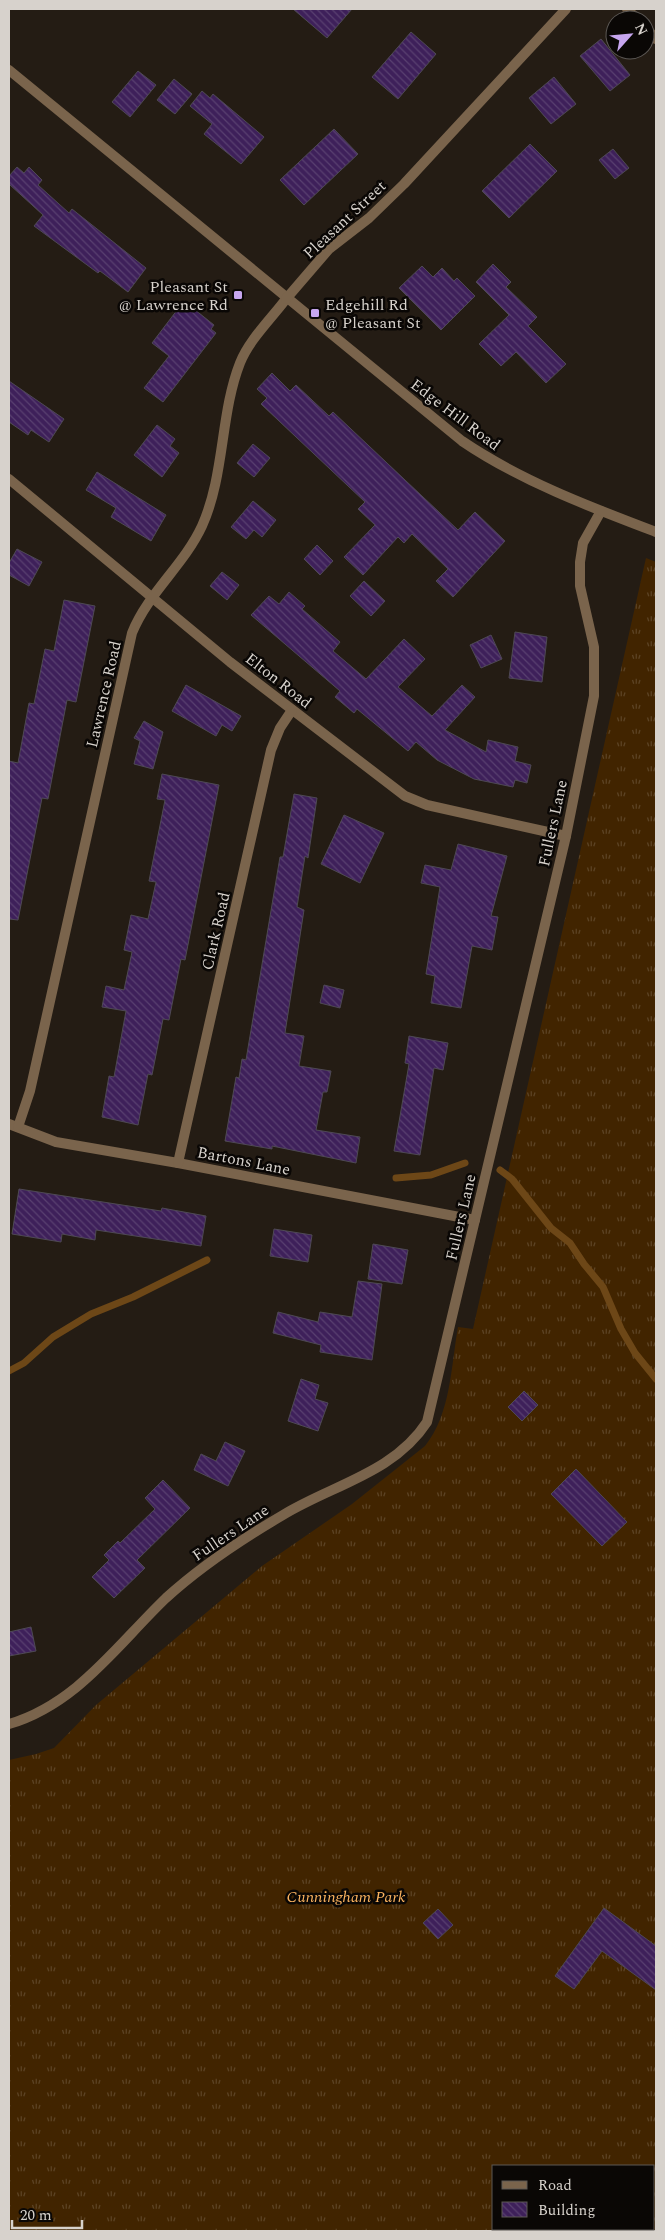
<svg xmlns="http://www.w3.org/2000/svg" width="665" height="2240" viewBox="0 0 665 2240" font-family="Spectral,serif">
	<defs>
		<pattern id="grass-tufts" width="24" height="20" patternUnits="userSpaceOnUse" patternTransform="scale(1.25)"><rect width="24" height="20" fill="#412400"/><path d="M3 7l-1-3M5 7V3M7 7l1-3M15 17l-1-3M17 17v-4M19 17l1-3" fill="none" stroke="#5c4324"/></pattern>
		<pattern id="building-back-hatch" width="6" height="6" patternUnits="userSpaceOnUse" patternTransform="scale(1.25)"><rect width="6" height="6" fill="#3e205a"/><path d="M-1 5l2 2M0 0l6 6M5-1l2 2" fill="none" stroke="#594070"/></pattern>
	</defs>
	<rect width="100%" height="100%" fill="#241c14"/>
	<path fill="url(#grass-tufts)" fill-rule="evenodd" d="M646,558L656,562V2231H9V1760L36,1754L54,1748L96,1705L262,1566L352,1504L425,1446C451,1414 451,1366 458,1327L473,1329ZM494,2166H654V2229H494Z"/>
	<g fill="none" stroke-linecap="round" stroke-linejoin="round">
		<g stroke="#6d4717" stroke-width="7">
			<path d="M500,1170L512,1179L551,1228L570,1243L584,1264L603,1287L621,1329L635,1353L656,1379"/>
			<path d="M396,1178L431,1175L465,1163"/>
			<path d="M9,1371L24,1363L53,1337L91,1314L133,1297L207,1260"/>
		</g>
	</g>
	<g fill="url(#building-back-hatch)" stroke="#4e4954">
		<path d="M293,9H352L327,38Z"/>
		<path d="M411,32L436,54L398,99L372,77Z"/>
		<path d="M601,39L630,75L610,91L580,56Z"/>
		<path d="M138,71L156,85L130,117L112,102Z"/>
		<path d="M554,77L576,104L551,124L529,98Z"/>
		<path d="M174,79L192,94L175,114L157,100Z"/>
		<path d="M202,91L210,98L213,94L264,137L241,164L204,134L212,124L190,106Z"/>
		<path d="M334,129L358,154L304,205L280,180Z"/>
		<path d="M530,144L557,171L509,218L482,191Z"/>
		<path d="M613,149L629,168L615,179L599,160Z"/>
		<path d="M17,167L24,173L29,167L42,180L38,185L69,213L72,209L146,268L128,292L100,271L98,273L34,226L43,215L9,184V176Z"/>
		<path d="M493,264L511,282L506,287L537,317L528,326L566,364L546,383L516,352L501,366L479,344L509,315L476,282Z"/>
		<path d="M422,266L433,277L442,268L454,281L457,278L475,296L441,330L399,288Z"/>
		<path d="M184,301L214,325L211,329L216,333L163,402L144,388L169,356L152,343Z"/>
		<path d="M272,373L290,391L296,385L329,416L333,412L458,530L475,512L505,541L453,597L436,581L448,569L412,534L404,543L398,537L363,575L344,557L375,525L358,509L365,502L261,404L267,398L257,389Z"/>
		<path d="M9,381L64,419L49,442L31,430L28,435L9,422Z"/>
		<path d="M157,425L175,439L170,446L179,453L162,477L134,455Z"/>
		<path d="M253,444L270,458L254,477L237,463Z"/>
		<path d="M97,472L166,515L151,541L111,517L116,508L86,490Z"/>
		<path d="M253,501L276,520L262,537L254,530L246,539L231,527Z"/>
		<path d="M317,545L333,561L320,575L304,559Z"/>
		<path d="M17,549L42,562L29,586L9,575V563Z"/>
		<path d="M222,572L239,585L227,600L210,586Z"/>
		<path d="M364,581L385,601L371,616L350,596Z"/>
		<path d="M289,592L305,606L302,609L340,642L333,651L366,679L404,639L425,659L398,687L432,716L462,685L475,697L445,730L486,752L488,740L518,747L515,761L531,765L527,783L515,780L513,787L474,779L437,760L416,742L408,751L357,709L354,713L335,697L340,691L251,615L269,596L279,604Z"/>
		<path d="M64,600L95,606L76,702L67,700L48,799L42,798L18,920L9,919V761L18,763L29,703L34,704L45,649L54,651Z"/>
		<path d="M515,632L547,637L542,682L509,678Z"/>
		<path d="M491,635L502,659L481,668L470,645Z"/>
		<path d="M186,685L241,716L232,731L222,725L216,736L172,711Z"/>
		<path d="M144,721L163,732L153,769L134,764L140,741L134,738Z"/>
		<path d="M162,774L219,785L185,960L181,959L169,1020L163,1019L152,1075L148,1074L138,1125L102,1117L109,1076L114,1077L126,1011L102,1007L106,986L124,990L132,952L124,950L131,915L148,919L156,882L149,881L165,800L157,799Z"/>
		<path d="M294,794L317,798L308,858L305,856L297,907L304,910L285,1033L304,1036L299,1066L331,1071L327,1092H323L316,1130L360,1137L356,1163L272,1146V1149L225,1141L236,1077L239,1078L242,1059L246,1060L280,857H283Z"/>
		<path d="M344,815L384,833L360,883L321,864Z"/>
		<path d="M458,844L507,856L491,916L498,917L492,950L472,946L461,1008L431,1003L435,976L426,974L440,887L421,883L425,865L451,870Z"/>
		<path d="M324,985L344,990L340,1008L320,1003Z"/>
		<path d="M409,1036L448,1043L443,1070L434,1068L420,1155L394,1151L409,1064L405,1063Z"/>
		<path d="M19,1189L161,1211L162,1208L206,1216L201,1246L96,1230L95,1240L62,1234L61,1242L12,1234Z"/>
		<path d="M274,1229L312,1235L308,1262L270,1256Z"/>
		<path d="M373,1244L408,1250L402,1284L368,1279Z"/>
		<path d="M358,1281L382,1284L372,1360L320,1352L321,1345L273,1333L278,1312L318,1322L320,1312L352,1317Z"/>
		<path d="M301,1379L319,1385L315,1399L328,1403L318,1431L288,1421Z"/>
		<path d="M524,1391L538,1405L522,1421L508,1407Z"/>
		<path d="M225,1442L245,1451L228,1486L194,1470L201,1454L216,1461Z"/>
		<path d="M576,1469L627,1522L602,1546L551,1494Z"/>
		<path d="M163,1480L190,1508L137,1560L145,1568L114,1598L92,1577L109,1560L104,1555L118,1541L120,1543L155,1509L145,1498Z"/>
		<path d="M31,1627L36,1651L9,1656V1632Z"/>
		<path d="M604,1908L656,1946V1990L602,1951L574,1989L555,1976Z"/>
		<path d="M438,1909L453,1925L438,1939L423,1923Z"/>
	</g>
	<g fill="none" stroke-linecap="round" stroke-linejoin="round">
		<g stroke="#7a644c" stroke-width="10">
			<path d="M627,9L638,20"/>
			<path d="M645,27L656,39"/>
			<path d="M9,479L230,662L405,796L427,805L566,836"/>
			<path d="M9,1124L56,1142L178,1163L475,1220"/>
			<path d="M18,1127L30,1091L132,633C148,593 184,565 202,526C225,475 220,414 240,363C249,340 271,319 286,299"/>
			<path d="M178,1163L271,750L280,728L292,710"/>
			<path d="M9,1724C77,1704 117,1645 166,1598C201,1566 242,1539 283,1515C332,1485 394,1473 427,1422L566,836L594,696V647L580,586V562L583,543L601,511"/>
		</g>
		<g stroke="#7a644c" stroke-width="10">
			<path d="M9,70L462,441C521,481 590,507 656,532"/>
			<path d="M286,299L329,249L369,218L404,184L566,9"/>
		</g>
	</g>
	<g fill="#c7a6ef" stroke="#0a0705" stroke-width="2">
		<rect x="233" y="290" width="10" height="10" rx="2.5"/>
		<rect x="310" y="308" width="10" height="10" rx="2.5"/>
	</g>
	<g text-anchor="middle" stroke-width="5" stroke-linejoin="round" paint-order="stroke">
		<g font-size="16" fill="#d7d2cc" stroke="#0a0705">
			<text transform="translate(344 219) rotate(-43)" y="6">Pleasant Street</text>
			<text transform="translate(456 414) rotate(37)" y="6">Edge Hill Road</text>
			<text transform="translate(279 680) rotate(38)" y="6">Elton Road</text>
			<text transform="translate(103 694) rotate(-77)" y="6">Lawrence Road</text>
			<text transform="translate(552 823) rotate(-78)" y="6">Fullers Lane</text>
			<text transform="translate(215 931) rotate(-77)" y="6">Clark Road</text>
			<text transform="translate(244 1160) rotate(11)" y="6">Bartons Lane</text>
			<text transform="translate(460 1217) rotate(-77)" y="6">Fullers Lane</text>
			<text transform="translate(230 1532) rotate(-34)" y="6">Fullers Lane</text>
		</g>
		<g font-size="16" fill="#d7d2cc" stroke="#0a0705" text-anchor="end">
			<text x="228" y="292">Pleasant St<tspan x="228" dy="18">@ Lawrence Rd</tspan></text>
			<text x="325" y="310" text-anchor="start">Edgehill Rd<tspan x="325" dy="18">@ Pleasant St</tspan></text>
		</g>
		<g font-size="16" font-style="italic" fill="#fbb35f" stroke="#0a0705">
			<text x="346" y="1902">Cunningham Park</text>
		</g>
	</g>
	<rect width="665" height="2240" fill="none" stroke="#d7d2cc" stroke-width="20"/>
	<rect x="492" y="2165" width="162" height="65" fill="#0a0705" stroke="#5c5855"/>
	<rect x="502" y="2181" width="25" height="8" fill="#7a644c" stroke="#5c5855"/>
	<text x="538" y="2190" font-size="15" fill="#d7d2cc">Road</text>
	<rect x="502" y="2202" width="25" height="15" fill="url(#building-back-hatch)" stroke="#5c5855"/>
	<text x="538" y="2215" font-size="15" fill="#d7d2cc">Building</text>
	<g transform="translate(630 35) rotate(63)"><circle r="24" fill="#0a0705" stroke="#5c5855"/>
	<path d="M0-4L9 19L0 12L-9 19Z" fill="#c7a6ef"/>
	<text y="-8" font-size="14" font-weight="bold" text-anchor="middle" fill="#d7d2cc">N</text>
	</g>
	<path d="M12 2220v8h70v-8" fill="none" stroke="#d7d2cc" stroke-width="2.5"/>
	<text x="20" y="2220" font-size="15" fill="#d7d2cc" stroke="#0a0705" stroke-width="4" paint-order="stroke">20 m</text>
</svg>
